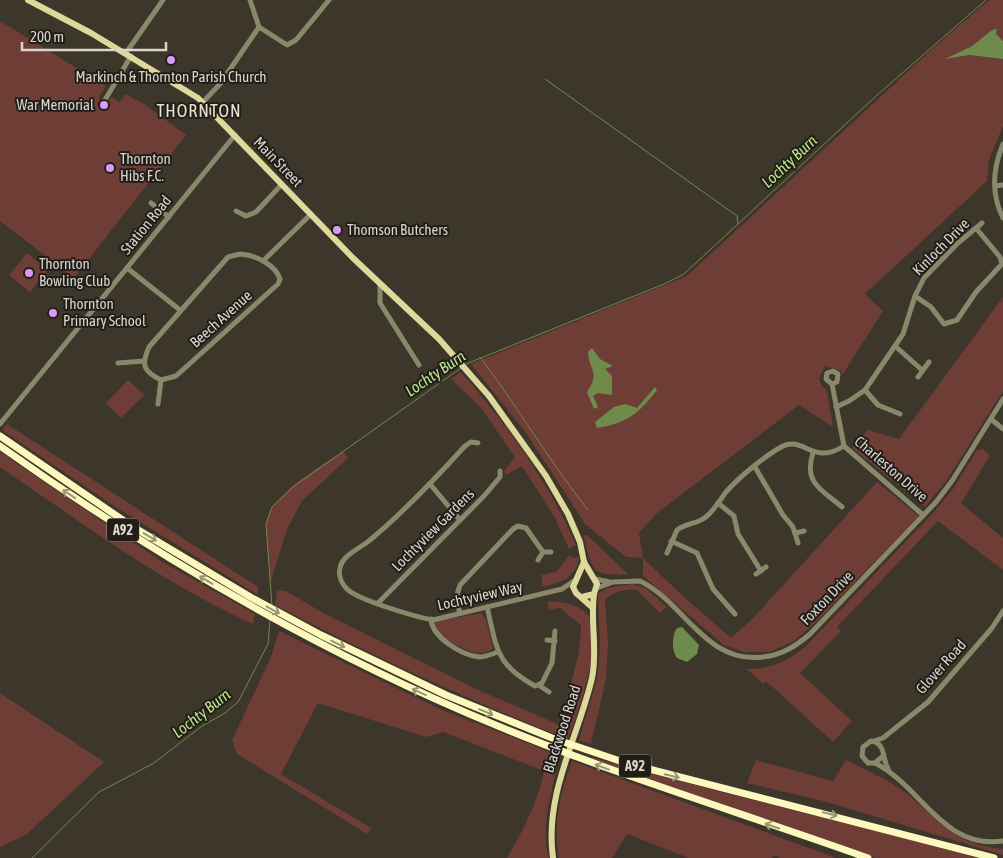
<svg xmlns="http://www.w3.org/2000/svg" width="1003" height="858" viewBox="0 0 1003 858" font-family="'Asap Condensed',sans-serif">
	<rect width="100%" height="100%" fill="#3d362a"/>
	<g fill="#6d3d36">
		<path d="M989,0H1003V41L992,30L972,46L947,58L969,55L1003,59V126L989,160L987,181L865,294L883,311L843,374L840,370L825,366L819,378L822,386L827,391L833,427L799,405L656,514L639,533L643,558L686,599L731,638L753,618L877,482L919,516L816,622L794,641L770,652H744L724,645L643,576V558L626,557L585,524L526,433L471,364L687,276L931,50Z"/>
		<path d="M0,21L106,86L99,98L101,104L105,106L112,97L120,102L125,94L144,104L186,135L74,278L0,221Z"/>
		<path d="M27,253L48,270L30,292L9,275Z"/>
		<path d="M1003,297V391L947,480L925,507L852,448L868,430L899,439Z"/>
		<path d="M461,372C507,424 548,481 576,545L569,549L555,518L522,466L506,475L504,471L515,457L481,408L451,379Z"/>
		<path d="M128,380L144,395L121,418L106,403Z"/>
		<path d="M7,424L258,587V595L114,506L2,430Z"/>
		<path d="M983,449L990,456L961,503L1003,538V570L938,521L837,627L841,631L800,673L852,721L833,742L766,681L763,684L747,669C771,669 787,661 805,647L934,512L953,489L977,450Z"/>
		<path d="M343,451L348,458L302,501L287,529L271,581L266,524C271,493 319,468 343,451Z"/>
		<path d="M0,452L161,561L255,614L253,624C162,583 82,523 0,467Z"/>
		<path d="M583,535H587L628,574C589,577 593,569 583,535Z"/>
		<path d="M570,555L574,558L579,557C577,578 561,582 543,587L541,575L556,572Z"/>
		<path d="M632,584L645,588L667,607L660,613L637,590C627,588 612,592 605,600L608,643L606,679L591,744L579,740L597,679L600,647L598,594L607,588Z"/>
		<path d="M277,590L286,591L325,614L476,689L560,725L579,653L581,625L560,608L549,610L547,602C561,601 583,604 591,620C602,642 578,716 568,739C467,700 371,655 275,605Z"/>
		<path d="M481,613L486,620L493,648C482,661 454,645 443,637C439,634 436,628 434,624L437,621Z"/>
		<path d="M279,631L440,709L561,756C552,784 540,830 549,858H507C523,831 538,802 544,771L443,732L426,737L318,703L281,774L371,828L367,834L237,754L232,740L271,657Z"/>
		<path d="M0,693L104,762L26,835L0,847Z"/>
		<path d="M581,754C713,792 847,822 979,858H876L626,772Z"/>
		<path d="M756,760L833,781L846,760C865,770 889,780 906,793C942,822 953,844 1003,849V855L827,802L747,783Z"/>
		<path d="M572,761L836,858H780L774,855L772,858H689L627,834L612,858H559C553,824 560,793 572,761Z"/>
	</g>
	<g fill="#6f8b4c">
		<path d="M997,29L996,34L1003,41V59L969,55L945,59L972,46L992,30Z"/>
		<path d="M592,348L600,359L613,366L605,369L612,376V395L598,393L593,396L598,407L594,409L587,392C601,372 589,371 588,352Z"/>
		<path d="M655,387L657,390C639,413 628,423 597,428L595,422L614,407L625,404L637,408Z"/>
		<path d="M682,627L699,645L697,654L687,662L677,658C671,650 672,635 677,628Z"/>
	</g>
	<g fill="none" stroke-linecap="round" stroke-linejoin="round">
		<g stroke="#6f8b4c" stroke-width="1">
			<path d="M545,79L737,216L738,224"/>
			<path d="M480,357C518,407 549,461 588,510"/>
			<path d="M466,364L664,284L684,274L876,96L986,0"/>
			<path d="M272,606L266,524L272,507L293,487L461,368"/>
			<path d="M32,858L99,792L154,763L202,726L225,713L238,702L268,644L270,620"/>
		</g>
		<g stroke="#8a886a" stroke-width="5">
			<path d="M250,0L259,27L287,45L296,40L329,0"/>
			<path d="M126,53L163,0"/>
			<path d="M203,102L220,84L259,27"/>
			<path d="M102,105L131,56"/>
			<path d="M1003,144C993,168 991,194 1003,218"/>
			<path d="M995,186L1003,185"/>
			<path d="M151,203L169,217"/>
			<path d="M236,211L246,216L256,212L282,184"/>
			<path d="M240,254C255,255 275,264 280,279L278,284L176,376L161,380C143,371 141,365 149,347L228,257Z"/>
			<path d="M263,261L311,214"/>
			<path d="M127,268L180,310"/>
			<path d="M380,284V303L419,365"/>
			<path d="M915,296L931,307L944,324L957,320L976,292L1002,264L1000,257L976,228"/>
			<path d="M895,346L922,370"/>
			<path d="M118,363L144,361"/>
			<path d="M918,377L929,362"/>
			<path d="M832,384L837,382L838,374L833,371L827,373L826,379L832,384L844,446L923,515"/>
			<path d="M865,390L878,405L900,414"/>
			<path d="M158,404L161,380"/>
			<path d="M836,407L849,401L865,390L903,334L915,296L924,278L958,243L982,223"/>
			<path d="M991,419L1003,429"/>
			<path d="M0,424L235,135"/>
			<path d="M478,443L471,442L465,446C435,479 404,512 370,540C361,548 342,555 340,568C338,576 342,584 347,589C358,600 416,617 433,620L562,589L574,581"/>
			<path d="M813,453C803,483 822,490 842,507"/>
			<path d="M755,467L783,515L793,527L798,543"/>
			<path d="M430,484L460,520"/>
			<path d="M718,503L734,516L738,534L761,571"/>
			<path d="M796,533L804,531"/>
			<path d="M671,541L697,553L713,589L735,614"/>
			<path d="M667,553L677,530C686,523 699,524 707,516C715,509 720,500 726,492C739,477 766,455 783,446C804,436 813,466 844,446"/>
			<path d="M538,560L543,552H551"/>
			<path d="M756,574L766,567"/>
			<path d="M595,579L610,582"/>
			<path d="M597,588L613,582L640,581C684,602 705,664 763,657C782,655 796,646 810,634L936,502L952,481L1003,399"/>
			<path d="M378,603L484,496L500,477V471"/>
			<path d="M487,607C497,648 495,664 535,686L542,683L552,663L555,631"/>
			<path d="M460,613L456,598L460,585L513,529L518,526L526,528L543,552"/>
			<path d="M431,619C432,637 461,655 479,657C486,657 492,654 498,652"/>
			<path d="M547,640L555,641"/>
			<path d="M540,686L549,692"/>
			<path d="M874,741L883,738L928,702L992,628L1003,611"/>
			<path d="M882,757L875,763H868L862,756L863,747L871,741C886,743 882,758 888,769"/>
			<path d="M875,763C921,786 943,850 1003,841"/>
		</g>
		<g stroke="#ded99b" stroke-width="6">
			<path d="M28,0L91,33L198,98L353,258L439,339L489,396L546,476L568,514L580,542L584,562L597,584L594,594L582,597"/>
			<path d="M584,562L573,587L576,593L593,608"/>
			<path d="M553,858C544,794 578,738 592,678C598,650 590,622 594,594"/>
		</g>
		<g stroke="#fdf8bd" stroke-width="7">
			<path d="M0,436L130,525L252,598L321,635L446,695L552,738L626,763L994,858"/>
			<path d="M0,446C156,557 321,653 498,726C619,776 745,814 868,858"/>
		</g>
	</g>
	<defs><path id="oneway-shaft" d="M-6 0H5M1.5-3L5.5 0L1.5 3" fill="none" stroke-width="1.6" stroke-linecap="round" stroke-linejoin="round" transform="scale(1.25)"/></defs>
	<g stroke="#9a9673">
		<use href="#oneway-shaft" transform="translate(69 494) rotate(-146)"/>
		<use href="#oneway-shaft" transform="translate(150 537) rotate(31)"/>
		<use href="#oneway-shaft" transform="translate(206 580) rotate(-149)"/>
		<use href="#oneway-shaft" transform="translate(273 610) rotate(29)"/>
		<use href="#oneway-shaft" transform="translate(338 644) rotate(26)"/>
		<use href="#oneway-shaft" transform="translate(419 692) rotate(-156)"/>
		<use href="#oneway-shaft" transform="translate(486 712) rotate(23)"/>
		<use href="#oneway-shaft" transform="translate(602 767) rotate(-160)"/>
		<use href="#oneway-shaft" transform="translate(672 776) rotate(14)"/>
		<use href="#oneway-shaft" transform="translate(830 814) rotate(14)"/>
		<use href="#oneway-shaft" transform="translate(772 826) rotate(-161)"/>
	</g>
	<g fill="#da9af6" stroke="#211e18" stroke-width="2">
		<circle cx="171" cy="60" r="5"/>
		<circle cx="104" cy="105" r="5"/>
		<circle cx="110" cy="168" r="5"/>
		<circle cx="337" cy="230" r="5"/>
		<circle cx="29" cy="273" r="5"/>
		<circle cx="53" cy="313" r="5"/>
	</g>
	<g text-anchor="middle" stroke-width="4" stroke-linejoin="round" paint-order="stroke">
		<g fill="#211e18" stroke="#a29e97" stroke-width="1">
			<rect x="107" y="518.5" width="32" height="23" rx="4"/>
			<rect x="619" y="754.5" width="32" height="23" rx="4"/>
		</g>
		<g font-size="14" font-weight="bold" fill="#d9d5cd">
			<text x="123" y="535">A92</text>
			<text x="635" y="771">A92</text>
		</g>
		<g font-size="15" fill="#d9d5cd" stroke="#211e18" text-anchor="start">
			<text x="171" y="82" text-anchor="middle">Markinch &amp; Thornton Parish Church</text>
			<text x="94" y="110" text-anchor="end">War Memorial</text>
			<text x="120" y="164">Thornton<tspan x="120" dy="17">Hibs F.C.</tspan></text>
			<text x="347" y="235">Thomson Butchers</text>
			<text x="39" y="269">Thornton<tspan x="39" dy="17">Bowling Club</tspan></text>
			<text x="63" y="309">Thornton<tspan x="63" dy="17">Primary School</tspan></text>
		</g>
		<g font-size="15" fill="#d9d5cd" stroke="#211e18">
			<text transform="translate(278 162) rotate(46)" y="5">Main Street</text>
			<text transform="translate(146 225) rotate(-51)" y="5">Station Road</text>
			<text transform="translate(941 247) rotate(-45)" y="5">Kinloch Drive</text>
			<text transform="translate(221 319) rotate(-42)" y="5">Beech Avenue</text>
			<text transform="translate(891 469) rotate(41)" y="5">Charleston Drive</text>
			<text transform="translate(433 530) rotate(-45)" y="5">Lochtyview Gardens</text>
			<text transform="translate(480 596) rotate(-13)" y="5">Lochtyview Way</text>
			<text transform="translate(827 598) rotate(-46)" y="5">Foxton Drive</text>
			<text transform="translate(941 667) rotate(-48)" y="5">Glover Road</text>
			<text transform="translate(562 729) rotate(-72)" y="5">Blackwood Road</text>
		</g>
		<g font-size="16" font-style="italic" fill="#bbe489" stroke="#211e18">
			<text transform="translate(789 161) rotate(-43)" y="6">Lochty Burn</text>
			<text transform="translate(435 373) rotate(-34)" y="6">Lochty Burn</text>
			<text transform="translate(201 713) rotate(-38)" y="6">Lochty Burn</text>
		</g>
		<g font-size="18" letter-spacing="1" fill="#eae0d2" stroke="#211e18">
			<text x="199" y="117">THORNTON</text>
		</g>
	</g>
	<path d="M22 42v8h144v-8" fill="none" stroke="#d9d5cd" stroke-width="2.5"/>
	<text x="30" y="42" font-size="15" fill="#d9d5cd" stroke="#211e18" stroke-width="4" paint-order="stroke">200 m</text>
</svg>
